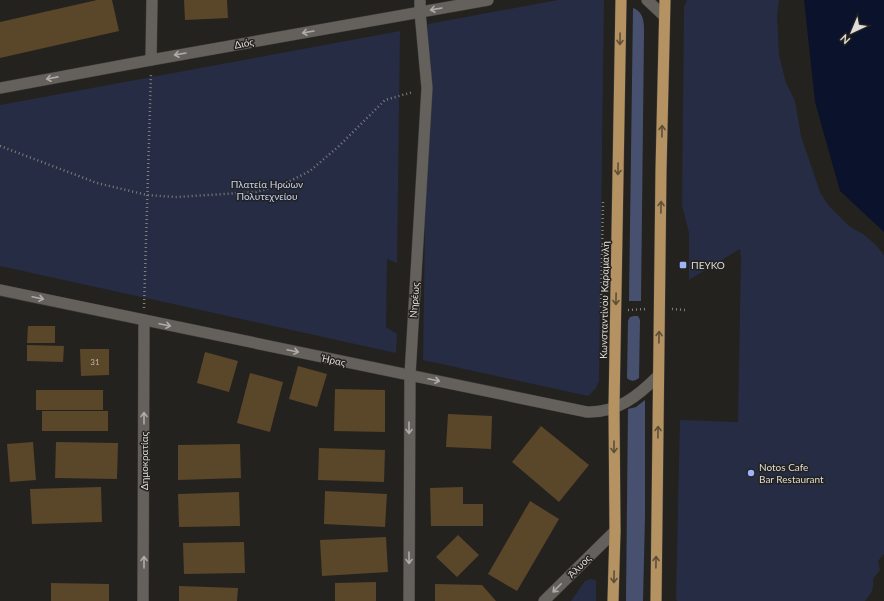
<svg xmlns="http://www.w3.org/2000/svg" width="884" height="601" viewBox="0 0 884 601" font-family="Lato,sans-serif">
	<rect width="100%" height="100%" fill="#24221e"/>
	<g fill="#252c44">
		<path d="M558,0H604L599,381L596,388L588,396L423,360L428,24Z"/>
		<path d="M687,0H779L777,16L779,55L786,83L795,101L801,136L820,192L828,205L849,226L863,234L875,244L884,255V554L878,561L880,570L873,579C874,589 872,593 865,601H677L676,597L680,420L738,422L741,258L740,249L689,280V233L682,206L684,7Z"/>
		<path d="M400,31L397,263L387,259L386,327L397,334L396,353L0,266V105Z"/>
		<path d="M590,579L596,580V601H571L585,581Z"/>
	</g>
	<g fill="#47516f">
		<path d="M633,8C644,12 644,23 644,33L641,301H629Z"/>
		<path d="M634,316H638L640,320L639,378C635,381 631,382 627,378L628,321L630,317Z"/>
		<path d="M645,400V516L643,601H626L628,409L636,407Z"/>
	</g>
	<path fill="#0b122b" d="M804,0H884V232L840,191L815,102Z"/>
	<g fill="#5a4629">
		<path d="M97,0H112L119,31L0,58V22Z"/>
		<path d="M184,0H227L228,18L185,20Z"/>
		<path d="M28,326H55V343H27Z"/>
		<path d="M27,345L64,346L63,362L27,361Z"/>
		<path d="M80,349H109V375L81,376Z"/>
		<path d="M205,352L238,361L229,392L197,383Z"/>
		<path d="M298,366L327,374L317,407L289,399Z"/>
		<path d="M250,373L283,382L270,432L237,423Z"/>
		<path d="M335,389L385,390V432L334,431Z"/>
		<rect x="36" y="390" width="67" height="20"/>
		<rect x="42" y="411" width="66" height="20"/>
		<path d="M448,414L492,416L491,449L446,447Z"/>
		<path d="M541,426L589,465L559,502L512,462Z"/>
		<path d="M33,442L36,480L10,482L7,444Z"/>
		<path d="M56,442L118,443L117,479L55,478Z"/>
		<path d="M240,444L241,478L178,480V445Z"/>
		<path d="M319,448L385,450L384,482L318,480Z"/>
		<path d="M101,487L102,522L32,524L30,489Z"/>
		<path d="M463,487V504H483V526H431L430,488Z"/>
		<path d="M325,491L387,494L385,527L324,524Z"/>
		<path d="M239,492L240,526L179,527L178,494Z"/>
		<path d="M530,501L559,519L517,591L488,574Z"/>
		<path d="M458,535L479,555L457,577L436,557Z"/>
		<path d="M386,537L388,572L322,576L320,540Z"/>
		<path d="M244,542L245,573L184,574L183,543Z"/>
		<path d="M376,582V601H335V583Z"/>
		<path d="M51,583L109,584V601H51Z"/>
		<path d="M435,584L482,585L496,601H435Z"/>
		<path d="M179,586L238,588L237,601H179Z"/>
	</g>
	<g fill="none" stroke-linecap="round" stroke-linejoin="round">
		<defs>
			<g id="minor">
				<path d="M647,0L664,16"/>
				<path d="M151,60L152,0"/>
				<path d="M0,88L151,60L488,0"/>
				<path d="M0,290L587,412C617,413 638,396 658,376"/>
				<path d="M143,601L144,320"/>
				<path d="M409,601L410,375L427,88L420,12V0"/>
				<path d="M544,601L615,531"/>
			</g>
			<g id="trunk">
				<path d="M613,601L615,531L614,408L621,0"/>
				<path d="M656,601L661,170L665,0"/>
			</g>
		</defs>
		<use href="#minor" stroke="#403d3a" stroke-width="12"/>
		<use href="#trunk" stroke="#403d3a" stroke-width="12"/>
		<g stroke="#817f7c" stroke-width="2.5" stroke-dasharray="1 3" stroke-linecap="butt">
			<path d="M0,146L97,183L147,195L175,197L256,192L284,184L310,171L339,146L385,100L413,92"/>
			<path d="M603,202L601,309H603"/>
			<path d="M144,308L151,73"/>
			<path d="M672,309L685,310"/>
			<path d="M628,310L647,309"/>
		</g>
		<use href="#minor" stroke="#64605c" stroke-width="11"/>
		<use href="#trunk" stroke="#b49261" stroke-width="11"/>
	</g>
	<defs><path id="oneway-shaft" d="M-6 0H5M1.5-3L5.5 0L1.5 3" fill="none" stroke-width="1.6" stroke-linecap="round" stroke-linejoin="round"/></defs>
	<g stroke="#aeaba8">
		<use href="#oneway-shaft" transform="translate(436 9) rotate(170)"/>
		<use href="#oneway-shaft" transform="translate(308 32) rotate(170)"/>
		<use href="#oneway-shaft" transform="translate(180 54) rotate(170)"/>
		<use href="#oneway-shaft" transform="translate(52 78) rotate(169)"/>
		<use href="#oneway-shaft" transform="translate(38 298) rotate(12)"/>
		<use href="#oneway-shaft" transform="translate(165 325) rotate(12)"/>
		<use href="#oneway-shaft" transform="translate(293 351) rotate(12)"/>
		<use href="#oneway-shaft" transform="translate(434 380) rotate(12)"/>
		<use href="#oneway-shaft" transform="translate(144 418) rotate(-90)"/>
		<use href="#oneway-shaft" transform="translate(409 428) rotate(90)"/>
		<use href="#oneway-shaft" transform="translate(409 558) rotate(90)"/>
		<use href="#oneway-shaft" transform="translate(144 562) rotate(-90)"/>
		<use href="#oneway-shaft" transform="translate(557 588) rotate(135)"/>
	</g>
	<g stroke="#5e4f39">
		<use href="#oneway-shaft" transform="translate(620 39) rotate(91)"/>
		<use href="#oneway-shaft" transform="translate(662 131) rotate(-89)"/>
		<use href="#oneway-shaft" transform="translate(618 169) rotate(91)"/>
		<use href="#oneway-shaft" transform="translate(661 207) rotate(-89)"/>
		<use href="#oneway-shaft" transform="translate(616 299) rotate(91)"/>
		<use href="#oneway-shaft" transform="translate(659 337) rotate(-89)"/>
		<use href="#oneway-shaft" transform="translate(658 432) rotate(-89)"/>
		<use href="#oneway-shaft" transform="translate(614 447) rotate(90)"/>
		<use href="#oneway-shaft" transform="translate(656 562) rotate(-89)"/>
		<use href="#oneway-shaft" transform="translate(614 577) rotate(91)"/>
	</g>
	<g fill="#9db4fd" stroke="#24221e" stroke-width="1.5">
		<rect x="679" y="261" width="8" height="8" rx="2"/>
		<circle cx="751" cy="473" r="4"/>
	</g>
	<g text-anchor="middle" stroke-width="3" stroke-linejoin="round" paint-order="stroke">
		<g font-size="8" fill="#beb7ae">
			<text x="95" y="365">31</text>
		</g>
		<g font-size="10" fill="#dfddda" stroke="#24221e">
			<text transform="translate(244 43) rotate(-10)" y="4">Διός</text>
			<text transform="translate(414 300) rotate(-86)" y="4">Νηρέως</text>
			<text transform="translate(604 300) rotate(-89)" y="4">Κωνσταντίνου Καραμανλή</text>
			<text transform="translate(334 360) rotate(12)" y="4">Ήρας</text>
			<text transform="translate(144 461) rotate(-90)" y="4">Δημοκρατίας</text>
			<text transform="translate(579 566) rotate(-45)" y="4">Άλυος</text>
		</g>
		<g font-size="10" fill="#c0d0fd" stroke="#24221e">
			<text x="267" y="188">Πλατεία Ηρώων<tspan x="267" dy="12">Πολυτεχνείου</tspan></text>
		</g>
		<g font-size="10" fill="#dfddda" stroke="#24221e" text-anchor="start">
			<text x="691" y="269">ΠΕΥΚΟ</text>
			<text x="759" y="471">Notos Cafe<tspan x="759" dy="12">Bar Restaurant</tspan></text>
		</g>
	</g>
	<g transform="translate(852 32) rotate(224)" stroke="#24221e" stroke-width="3" paint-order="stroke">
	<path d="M0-3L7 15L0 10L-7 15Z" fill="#dfddda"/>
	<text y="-6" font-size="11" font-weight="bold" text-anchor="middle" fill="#dfddda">N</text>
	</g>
</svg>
